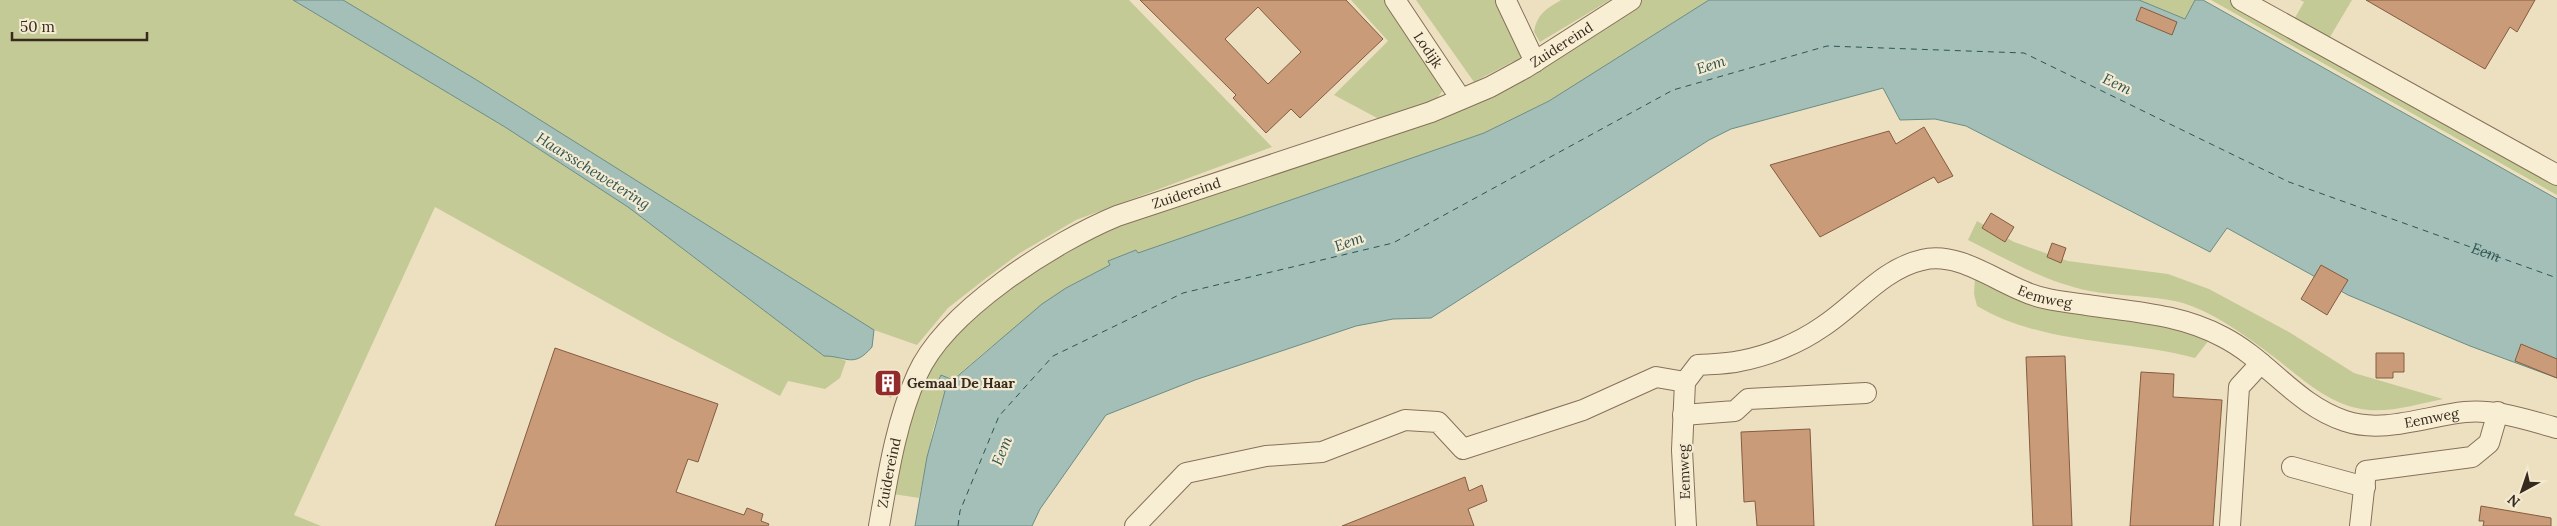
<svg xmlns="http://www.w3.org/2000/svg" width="2557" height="526" viewBox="0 0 2557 526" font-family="Lora,serif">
	<rect width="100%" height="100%" fill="#ede0c1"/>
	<g fill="#c4ca96">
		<path d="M0,0H293L505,127L628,207L824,356H833L846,361L840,378L825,389L788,381L780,396L669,337L435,207L294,515L321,526H0Z"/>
		<path d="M343,0H1129L1272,147L1076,220L1020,253L985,279L948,308L917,345L874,330L475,79Z"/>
		<path d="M1351,0H1386L1444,88C1433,111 1402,113 1379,119L1334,95L1388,41Z"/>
		<path d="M1416,0H1500L1523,59L1512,62L1474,82Z"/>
		<path d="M1561,0H1610L1540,42L1534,32C1537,14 1546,9 1561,0Z"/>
		<path d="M1642,0H1709L1549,101L1484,133L1138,253L1136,250L1109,261L1110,265L1066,288L992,346L952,380L941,375L936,386L945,391L933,430L919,498L893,494L914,404L936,354L998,296L1080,241L1544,65Z"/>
		<path d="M2139,0H2195L2185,19Z"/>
		<path d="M2211,0H2233L2557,182V195Z"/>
		<path d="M2300,0H2352L2327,42L2292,23L2304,2Z"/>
		<path d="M1977,221L2014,242L2068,261L2168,274L2209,289L2289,332L2354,373L2443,399C2418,404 2387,414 2361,409C2327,403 2301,378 2274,357C2250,339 2223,319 2194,307C2167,295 2121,297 2090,291C2046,282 2008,260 1968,240Z"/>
		<path d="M1975,276L2160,322L2209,340L2195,358C2123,339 2043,345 1977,306L1974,294Z"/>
	</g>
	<g fill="#a4bfb7" stroke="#6b8d85">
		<path d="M293,0H343L475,79L874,330L872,347C853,369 847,356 824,356L628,207L505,127Z"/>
		<path d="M1709,0H2139L2185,19L2195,0H2203L2557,199V378L2470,346L2348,295L2227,228L2210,252L1966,126L1935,119L1900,120L1883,88L1731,129L1709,140L1431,318L1393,319L1356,326L1195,380L1106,415L1040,509L1032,526H915L927,457L945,391L936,386L941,375L953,380L1042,304L1066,288L1110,265L1108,261L1136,250L1138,253L1484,133L1549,101Z"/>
	</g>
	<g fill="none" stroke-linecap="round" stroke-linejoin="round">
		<path stroke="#2d5553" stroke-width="1" stroke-dasharray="6 5" stroke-linecap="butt" id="s1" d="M958,526L960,511L999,416L1053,356L1183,293L1393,243L1673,90L1827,46L2024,53L2289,182L2557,278"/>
	</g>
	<g fill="#ca9b78" stroke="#845c40" fill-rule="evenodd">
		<path d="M1140,0H1346L1383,39L1300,118L1291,109L1266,133L1233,98L1236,95ZM1258,7L1301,52L1268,84L1225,39Z"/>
		<path d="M2366,0H2535L2517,32L2510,27L2485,69Z"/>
		<path d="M2141,7L2177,22L2172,35L2136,20Z"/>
		<path d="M1924,127L1953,176L1938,183L1934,177L1820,237L1770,165L1889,131L1896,144Z"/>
		<path d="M1991,213L2014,227L2005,242L1982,228Z"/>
		<path d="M2052,243L2066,248L2061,263L2047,257Z"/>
		<path d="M2321,265L2348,280L2327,315L2301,299Z"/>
		<path d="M2521,344L2557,359V378L2515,361Z"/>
		<path d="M555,348L718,404L698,462L688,459L676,492L744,515L747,508L763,514L761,521L769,524L768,526H495Z"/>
		<path d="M2376,353H2404V372H2393V378H2376Z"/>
		<path d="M2065,356L2072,526H2033L2026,357Z"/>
		<path d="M884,371L899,378L891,397L875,391Z"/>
		<path d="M2141,372L2174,374L2173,397L2222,400L2213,526H2130Z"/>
		<path d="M1810,429L1814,526H1757L1755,501L1744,502L1741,432Z"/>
		<path d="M1465,477L1469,491L1482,485L1487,501L1468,509L1474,526H1342Z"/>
		<path d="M2481,506L2551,518V526H2483L2484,521H2479Z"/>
	</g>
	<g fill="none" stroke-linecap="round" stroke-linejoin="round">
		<defs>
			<g id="minor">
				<path id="s2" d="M1395,0L1461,99"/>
				<path d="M2241,0L2557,175"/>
				<path d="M1506,1L1535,62"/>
				<path d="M1683,415L1735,411L1748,399L1866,393"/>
				<path d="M2292,467L2365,487"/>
				<path id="s3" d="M879,526C888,475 896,422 917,375C945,311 1054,242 1117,216L1431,112L1490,87L1525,68L1631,0"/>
				<path d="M1135,526L1186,473L1266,456L1322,452L1405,420L1438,422L1463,449L1583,410L1656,377L1685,382"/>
				<path id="s4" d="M1686,526L1682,450L1685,382L1698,365C1712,364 1727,364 1740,361C1768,356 1799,343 1822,327C1855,306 1882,269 1922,260C1956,251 1993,279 2023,291C2042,300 2066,302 2087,305C2134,312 2180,314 2223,337C2268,360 2296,405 2345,421C2383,434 2427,416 2465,412C2497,409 2527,420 2557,428"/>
				<path d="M2230,526L2239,387L2261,363"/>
				<path d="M2360,526L2366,471L2472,457L2489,443L2498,412"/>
			</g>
		</defs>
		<use href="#minor" stroke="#867159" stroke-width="22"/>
		<use href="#minor" stroke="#f8eed4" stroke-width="20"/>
	</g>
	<defs>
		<symbol id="building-square" viewBox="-11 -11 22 22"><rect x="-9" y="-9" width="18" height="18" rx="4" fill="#932b2b" stroke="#f4ead1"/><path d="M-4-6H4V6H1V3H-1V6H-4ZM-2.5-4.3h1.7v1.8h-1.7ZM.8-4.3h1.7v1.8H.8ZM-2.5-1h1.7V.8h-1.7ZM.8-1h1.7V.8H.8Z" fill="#fff"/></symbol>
	</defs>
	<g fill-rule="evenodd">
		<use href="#building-square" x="872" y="367" width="32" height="32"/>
	</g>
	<g text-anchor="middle" stroke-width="4.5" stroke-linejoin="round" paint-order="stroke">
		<g font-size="14" fill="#36291d" stroke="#f4ead1">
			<text dy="5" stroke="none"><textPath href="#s3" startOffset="894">Zuidereind</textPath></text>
			<text dy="5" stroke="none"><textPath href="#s2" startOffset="60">Lodijk</textPath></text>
			<text dy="5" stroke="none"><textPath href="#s3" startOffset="489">Zuidereind</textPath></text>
			<text dy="5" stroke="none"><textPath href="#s4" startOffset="549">Eemweg</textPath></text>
			<text dy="5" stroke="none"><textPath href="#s4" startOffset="969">Eemweg</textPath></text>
			<text transform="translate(1684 472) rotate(-92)" y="5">Eemweg</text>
			<text dy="5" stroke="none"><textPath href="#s3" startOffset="54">Zuidereind</textPath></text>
		</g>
		<g font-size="14" font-weight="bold" fill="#36291d" stroke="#f4ead1" text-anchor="start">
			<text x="907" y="388">Gemaal De Haar</text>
		</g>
		<g font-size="15" font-style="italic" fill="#2d5553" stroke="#f4ead1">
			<text transform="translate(1711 65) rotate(-18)" y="5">Eem</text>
			<text transform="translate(2117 84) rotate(25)" y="5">Eem</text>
			<text transform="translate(593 171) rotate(32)" y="5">Haarsschewetering</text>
			<text transform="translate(1349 242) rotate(-20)" y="5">Eem</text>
			<text dy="5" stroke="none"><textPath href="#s1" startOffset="1739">Eem</textPath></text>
			<text transform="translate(1002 451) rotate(-68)" y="5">Eem</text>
		</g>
	</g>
	<g transform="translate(2522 491) rotate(220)" stroke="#f4ead1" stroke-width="4" paint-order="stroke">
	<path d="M0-4L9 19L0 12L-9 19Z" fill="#36291d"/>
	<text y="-8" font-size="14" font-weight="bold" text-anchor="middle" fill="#36291d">N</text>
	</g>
	<path d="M12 32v8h135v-8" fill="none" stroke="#36291d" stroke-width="2.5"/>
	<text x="20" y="32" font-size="15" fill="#36291d" stroke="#f4ead1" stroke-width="4" paint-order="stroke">50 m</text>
</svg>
